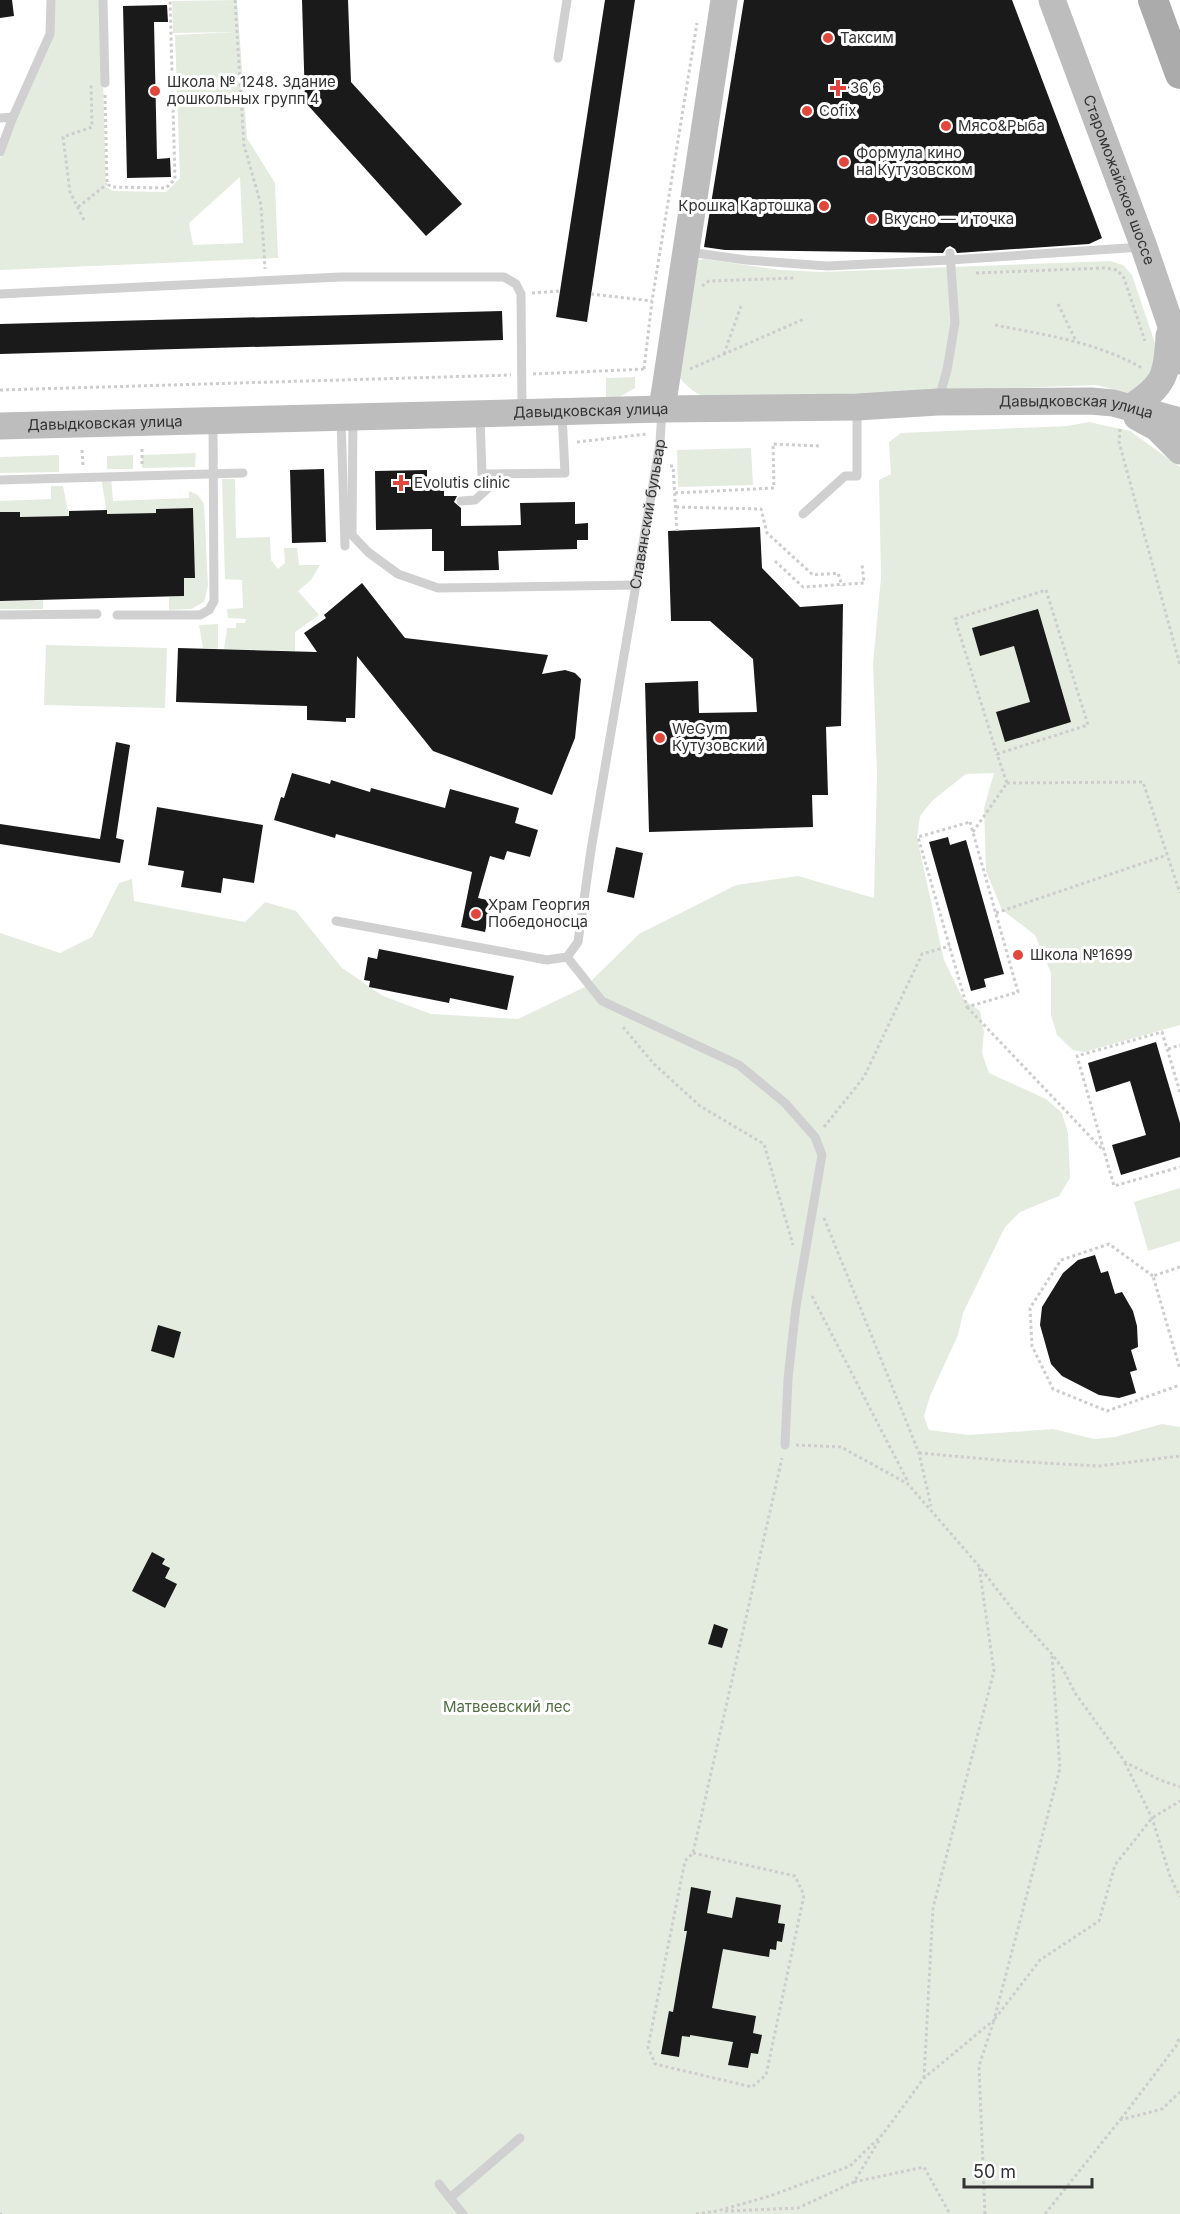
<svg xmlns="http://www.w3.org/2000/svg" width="1180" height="2214" viewBox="0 0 1180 2214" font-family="Inter,sans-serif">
	<rect width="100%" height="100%" fill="#fff"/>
	<g fill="#e4ecdf" fill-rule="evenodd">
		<path d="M53,0H101L106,187L113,191L166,192L180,178L175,35L234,32L173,33L172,1L237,0L247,138L275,183L278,258L0,270V159L14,119L51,35ZM240,177L243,243L193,245L189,223Z"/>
		<path d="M705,259L780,270L822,272L1110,261L1123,265L1132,275L1163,367L1132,394L1096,385L711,399C697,395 689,389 680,378L698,260Z"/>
		<path d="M635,377V388L618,398H606V378Z"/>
		<path d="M1089,422L1130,431L1180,467V1025L1084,1052L1073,1050L1057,1035L1051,1015V973L1035,935L1002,910L986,871L984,808L994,773L966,774L933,800L920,816L917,838L944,960L963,999L980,1011L984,1032L982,1053L989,1073L1046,1099L1062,1113L1068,1133L1070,1178L1059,1196L1020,1212L1005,1227L963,1313L958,1335L930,1396L924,1416L929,1430L969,1435L1053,1429L1094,1439L1115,1437L1162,1424L1180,1427V2214H0V933L60,953L92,937L119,883L132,879L134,901L245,922L265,902L296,911L342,968L383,996L431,1014L518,1019L585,987L639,934L736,885L798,876L874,898L877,774L873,664L881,577L879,480L891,474L889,442L901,433L1067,426Z"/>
		<path d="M751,448L753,485L678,487L677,450Z"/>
		<path d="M196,453L195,467L142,468V455Z"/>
		<path d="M59,455V472L0,473V457Z"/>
		<path d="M133,455V469H107V456Z"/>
		<path d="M101,477H111L113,501L189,498V491L198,495L204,504L208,586L204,602L191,609L169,610V597L184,596V578H195L193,508L156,509V513L107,514Z"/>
		<path d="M222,479H235L236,538L270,537L271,560L278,569L285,563L284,548H297L299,565H320L311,580L298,591L319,615L295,632V651L224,649L227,628H236V623H245L246,619L228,618L227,609L243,608L242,580L225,579Z"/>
		<path d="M51,486H63L69,516L20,517L19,512H0V501L51,499Z"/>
		<path d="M43,600V609H0V601Z"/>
		<path d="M218,624V649L203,648L199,625Z"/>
		<path d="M46,645L167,648L165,708L44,705Z"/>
		<path d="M1180,1188V1241L1148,1251L1134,1202Z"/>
	</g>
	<g fill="#1a1a1a">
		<path d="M0,0H12L14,16L0,18Z"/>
		<path d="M302,0H348L351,82L462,204L426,236L305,102Z"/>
		<path d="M605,0H635L587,322L556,317Z"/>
		<path d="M744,0H1012L1102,238L1089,244L957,253L955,249L950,246L946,248L943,253L725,250L704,247Z"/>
		<path d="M167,5L168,22H154L157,159L170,158L171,177L127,178L123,6Z"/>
		<path d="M502,311L503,340L0,354V324Z"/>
		<path d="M324,469L326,542L292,543L290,470Z"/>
		<path d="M427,470V481H444V496H457L454,502L461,508V526L521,525L520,503L575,502V524L588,523V540H577V549L498,551L499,570L444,571V551H432V529L376,530L375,471Z"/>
		<path d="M193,508L195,578H184V596L0,601V512H20V517L69,516V511L107,510V514L156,513V509Z"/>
		<path d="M760,527L762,568L800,607L843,604L841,726L826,727L828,795H812L813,827L649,832L645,683L698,681L699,713L757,712L753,659L710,621H671L668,531Z"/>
		<path d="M362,583L405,638L548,655L542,674L565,670L575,673L581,679L575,738L552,795L433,751L357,656L355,718H346V722L307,720V706L176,702L178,648L317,652L304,633L326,618L324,615Z"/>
		<path d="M1038,609L1071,722L1005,742L996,712L1030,702L1014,646L980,656L972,628Z"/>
		<path d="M116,742L130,745L116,838L124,840L120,863L0,844V824L100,839Z"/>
		<path d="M292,773L330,784L331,780L370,792L371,788L445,808L450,789L519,808L515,823L538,830L530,857L507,851L504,860L490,856L478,898L492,901L485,932L461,927L472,872L336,834L335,838L274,820L281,797L284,798Z"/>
		<path d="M157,807L263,825L254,883L223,878L221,893L181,887L184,871L148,865Z"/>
		<path d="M948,837L950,845L966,840L1004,974L984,979L986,987L971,991L929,842Z"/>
		<path d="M616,847L643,853L634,898L607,892Z"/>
		<path d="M379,949L514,976L507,1010L450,998L449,1003L369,987L370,981L364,980L368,957L377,959Z"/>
		<path d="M1156,1042L1180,1123V1157L1121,1175L1112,1145L1146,1135L1130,1081L1096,1092L1088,1063Z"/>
		<path d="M1095,1255L1101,1273L1108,1271L1115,1294L1122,1292L1133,1311L1137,1326L1138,1347L1131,1350L1137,1370L1130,1372L1136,1393L1119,1398L1099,1395L1062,1376L1051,1364L1040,1325L1042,1307L1063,1273L1078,1260Z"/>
		<path d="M158,1325L181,1332L174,1358L151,1351Z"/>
		<path d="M152,1552L165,1559L162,1564L170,1568L165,1578L177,1584L165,1608L132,1591Z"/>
		<path d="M714,1624L728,1629L722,1648L708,1644Z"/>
		<path d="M691,1887L711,1891L707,1913L732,1918L736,1897L781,1905L778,1923L785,1924L782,1942L777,1941L776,1950L770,1949L769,1957L723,1949L712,2008L756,2016L753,2033L762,2035L758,2054L751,2053L748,2068L728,2065L733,2042L690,2035V2037L682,2036L679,2057L661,2054L669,2011L673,2012L687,1931H684Z"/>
	</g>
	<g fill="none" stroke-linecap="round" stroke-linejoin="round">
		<g stroke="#cdcdcd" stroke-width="3" stroke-dasharray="3 3" stroke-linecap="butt">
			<path d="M235,0L244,145L261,205L265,269"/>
			<path d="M105,95L107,184L112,187L166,188L175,179L170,0"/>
			<path d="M78,207L107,184"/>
			<path d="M84,220L70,192L63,137L92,127L91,84"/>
			<path d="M976,273L1104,268L1117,270L1124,278L1145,341"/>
			<path d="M702,286L709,281L796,278"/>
			<path d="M532,293L560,291"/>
			<path d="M591,294L652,301"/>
			<path d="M1058,304L1076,341"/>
			<path d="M995,325C1045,335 1097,342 1142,368"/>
			<path d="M724,354L742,303"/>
			<path d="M644,369L652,301L697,23"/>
			<path d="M690,369L804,319"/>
			<path d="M533,374L646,369"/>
			<path d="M0,390L511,375"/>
			<path d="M1120,429L1119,442L1180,665"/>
			<path d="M577,442L647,434"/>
			<path d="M142,449V465"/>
			<path d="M82,450L83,466"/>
			<path d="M670,466H673L677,531"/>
			<path d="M675,493L774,488L773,444L820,446"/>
			<path d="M676,507L761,509L767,533L813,575L838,573L842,586"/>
			<path d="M775,561L803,587L864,583L862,564"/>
			<path d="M1046,590L1088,725L997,754L955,619Z"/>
			<path d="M1007,783L1143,782L1180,893"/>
			<path d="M970,822L1018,992L967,1007L918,837Z"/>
			<path d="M973,832L1007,783L997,754"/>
			<path d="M996,913L1167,855"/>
			<path d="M967,1007L1102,1149"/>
			<path d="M623,1027L654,1064L700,1106L764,1144L793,1245"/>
			<path d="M1168,1049L1180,1045"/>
			<path d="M1180,1092L1162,1032L1077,1056L1114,1186L1180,1167"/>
			<path d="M824,1127L864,1077L922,954L950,946"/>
			<path d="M824,1218L919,1453L931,1506"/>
			<path d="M1180,1267L1153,1276L1180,1369"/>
			<path d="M1153,1276L1109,1244L1061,1260L1030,1308L1032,1346L1053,1389L1107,1411L1180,1385"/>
			<path d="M812,1296L908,1482"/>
			<path d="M796,1445L841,1447L908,1484L979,1566L1020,1619L1052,1654L1063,1669L1075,1693L1125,1762L1158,1779L1180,1787"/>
			<path d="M919,1453L1009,1461L1099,1466L1180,1456"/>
			<path d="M1125,1763L1152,1818L1170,1876L1180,1897"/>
			<path d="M693,1853L795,1876L804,1895L766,2075L752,2087L655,2064L648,2047L685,1861L693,1853L782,1458"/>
			<path d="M924,2078L933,1908L994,1671L979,1566"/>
			<path d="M1121,2119L1176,2046L1180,2036"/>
			<path d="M854,2182L924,2167L950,2214"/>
			<path d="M725,2211L798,2208L854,2182L880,2139"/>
			<path d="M0,2214H2"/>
			<path d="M696,2214L717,2211L770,2196L850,2166L883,2134L924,2078L994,2020L1060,1768L1052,1656"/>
			<path d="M985,2214L979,2066L994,2020L1040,1960L1099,1921L1115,1865L1152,1818L1180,1801"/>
			<path d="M1045,2214L1120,2120L1162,2109L1180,2092"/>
		</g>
		<g stroke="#d0d0d0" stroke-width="9">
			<path d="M103,0L105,83"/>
			<path d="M558,58L567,0"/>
			<path d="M13,117L50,34L51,0"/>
			<path d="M0,118L13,117L0,152"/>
			<path d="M689,252L746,260L827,266L950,260L1142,247"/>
			<path d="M0,294L340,277H504L516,284L521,294L522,410"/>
			<path d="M939,398L947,370L955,323L950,253"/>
			<path d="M480,416L482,474L565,473L562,414"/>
			<path d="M353,418L352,535L368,552L398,574L438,588L636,585"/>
			<path d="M341,420L345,546"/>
			<path d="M0,480L243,473"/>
			<path d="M461,501L475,500L504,474"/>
			<path d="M803,514L845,476H857V409"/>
			<path d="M0,615L97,614"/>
			<path d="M117,615H200L209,610L214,601L213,422"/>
			<path id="s1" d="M336,921L547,960L567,957L578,942L591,850L660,443L662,411"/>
			<path d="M567,957L602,1001L739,1065L785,1103L815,1137L822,1155L796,1306L788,1379L785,1445"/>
			<path d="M439,2184L450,2198"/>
			<path d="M463,2214L450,2198L520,2138"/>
		</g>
		<g stroke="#bdbdbd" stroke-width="27">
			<path id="s2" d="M1052,0L1144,247L1170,323L1180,361"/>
			<path d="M1131,407C1165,385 1167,375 1169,336"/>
			<path d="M662,409L724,0"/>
			<path d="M1137,417L1157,428L1180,451"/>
			<path id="s3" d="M0,426L662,409L857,407L938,402L1091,401L1113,403L1180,421"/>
		</g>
		<path stroke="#ababab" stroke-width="30" d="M1153,0L1180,74"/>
	</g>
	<g fill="#e2473d" stroke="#fff" stroke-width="2">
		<circle cx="828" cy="38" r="6"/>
		<path d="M835 79h6v6h6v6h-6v6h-6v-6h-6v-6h6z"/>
		<circle cx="155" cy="91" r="6"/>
		<circle cx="807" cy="111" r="6"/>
		<circle cx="946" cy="126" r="6"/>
		<circle cx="844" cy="162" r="6"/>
		<circle cx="824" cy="206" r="6"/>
		<circle cx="872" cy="219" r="6"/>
		<path d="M398 474h6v6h6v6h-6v6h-6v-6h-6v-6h6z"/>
		<circle cx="660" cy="738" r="6"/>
		<circle cx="476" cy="914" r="6"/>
		<circle cx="1018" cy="955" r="6"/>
	</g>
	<g text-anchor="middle" stroke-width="6" stroke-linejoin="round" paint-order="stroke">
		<g font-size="15" fill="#333" stroke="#fff" text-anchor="start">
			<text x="840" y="43">Таксим</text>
			<text x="167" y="87">Школа № 1248. Здание<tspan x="167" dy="17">дошкольных групп 4</tspan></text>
			<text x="850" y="93">36,6</text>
			<text x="819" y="116">Cofix</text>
			<text x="958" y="131">Мясо&amp;Рыба</text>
			<text x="856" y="158">Формула кино<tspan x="856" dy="17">на Кутузовском</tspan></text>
			<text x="812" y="211" text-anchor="end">Крошка Картошка</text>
			<text x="884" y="224">Вкусно — и точка</text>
			<text x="414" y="488">Evolutis clinic</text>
			<text x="672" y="734">WeGym<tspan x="672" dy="17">Кутузовский</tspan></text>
			<text x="488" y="910">Храм Георгия<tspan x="488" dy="17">Победоносца</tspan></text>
			<text x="1030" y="960">Школа №1699</text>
		</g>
		<g font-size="15" fill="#333" stroke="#fff">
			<text dy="5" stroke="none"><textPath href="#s2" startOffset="192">Староможайское шоссе</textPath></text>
			<text dy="5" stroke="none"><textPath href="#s3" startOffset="1077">Давыдковская улица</textPath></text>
			<text dy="5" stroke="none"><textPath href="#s3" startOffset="591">Давыдковская улица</textPath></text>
			<text dy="5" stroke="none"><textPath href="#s3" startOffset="105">Давыдковская улица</textPath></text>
			<text dy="5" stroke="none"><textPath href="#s1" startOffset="687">Славянский бульвар</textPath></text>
		</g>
		<g font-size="15" fill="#506f40" stroke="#fff">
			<text x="507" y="1712">Матвеевский лес</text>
		</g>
	</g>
	<path d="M964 2178v9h128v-9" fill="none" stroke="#333333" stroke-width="3"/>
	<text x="973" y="2178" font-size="18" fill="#333333" stroke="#ffffff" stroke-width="4.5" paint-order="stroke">50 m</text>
</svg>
